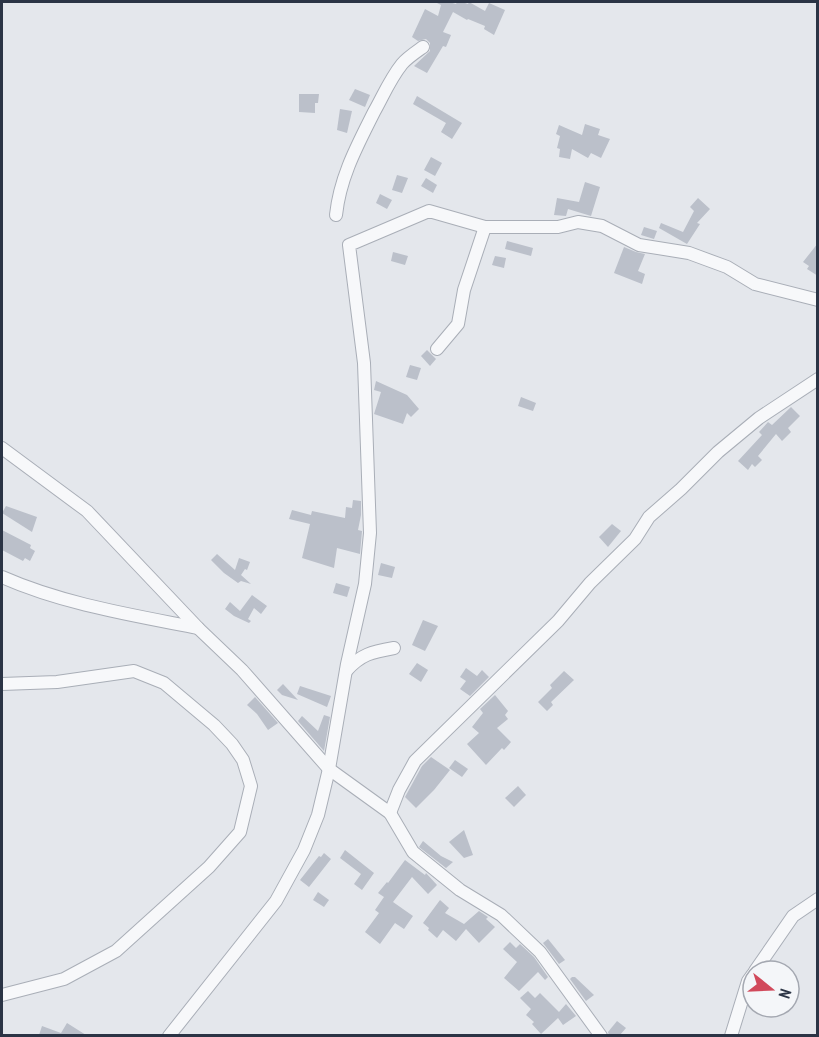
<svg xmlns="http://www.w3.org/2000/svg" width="819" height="1037" viewBox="0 0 819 1037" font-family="'PT Sans Narrow',sans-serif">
	<rect width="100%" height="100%" fill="#e4e7ec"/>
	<g fill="#bbc0ca">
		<path d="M435,2H449L456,4L457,2H462L468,4L469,2L485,11L489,3L505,10L494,35L484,29L485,26L468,19L467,20L453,12L443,32L451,35L446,47L443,46L427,73L414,66L430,51V43L426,39L418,41L412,37L425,9L438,16L441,5Z"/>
		<path d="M355,89L370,95L365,107L349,100Z"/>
		<path d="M299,94H319L318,103H315V113L299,112Z"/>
		<path d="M417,96L462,123L452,139L441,132L446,123L413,104Z"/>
		<path d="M340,109L352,111L347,133L337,130Z"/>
		<path d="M585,124L600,129L598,135L610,139L601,158L591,153L588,158L572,149L570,159L559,157L560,149L557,148L560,136L556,134L559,125L582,135Z"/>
		<path d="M431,157L442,163L435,176L424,170Z"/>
		<path d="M397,175L408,178L402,193L392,190Z"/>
		<path d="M426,178L437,185L433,193L421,186Z"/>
		<path d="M585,182L600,187L591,216L568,209L566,216L554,215L557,198L579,202Z"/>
		<path d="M380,194L392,200L387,209L376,203Z"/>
		<path d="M698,198L710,209L697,223L700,224L687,244L659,228L661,223L683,232L694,211L690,207Z"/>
		<path d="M644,227L657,231L654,239L641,235Z"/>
		<path d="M507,241L533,248L531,256L505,249Z"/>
		<path d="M818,243V276L807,269L809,266L803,262Z"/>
		<path d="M624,247L636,252L645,254L638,271L645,274L642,284L614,273Z"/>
		<path d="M393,252L408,256L405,265L391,261Z"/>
		<path d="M495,256L506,258L504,268L492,265Z"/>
		<path d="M427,350L436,359L430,366L421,356Z"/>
		<path d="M410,365L421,368L417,380L406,377Z"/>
		<path d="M376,381L407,395L419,409L411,417L407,413L403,424L374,414L381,392L374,390Z"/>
		<path d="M521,397L536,403L533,411L518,406Z"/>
		<path d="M791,407L800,416L788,428L791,432L782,441L776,434L758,456L762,460L755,467L752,464L748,470L738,461L762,435L759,432L768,422L772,425Z"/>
		<path d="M353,500L361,501V515L358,530L362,531L360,554L337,548L334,568L302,558L310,524L289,519L292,510L311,515L312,511L345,518L346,507L352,508Z"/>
		<path d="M6,506L37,517L32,532L2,513Z"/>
		<path d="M612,524L621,531L608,547L599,537Z"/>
		<path d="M2,530L31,545L30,548L35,551L30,561L25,558L23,561L2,550Z"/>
		<path d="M217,554L235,570L239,558L250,562L247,570L245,569L241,575L251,584L241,581L238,583L224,573L211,560Z"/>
		<path d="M381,563L395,567L392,578L378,575Z"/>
		<path d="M336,583L350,587L347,597L333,593Z"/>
		<path d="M252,595L267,606L261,614L254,608L248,619L251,621L249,623L234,616L225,609L230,602L240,611Z"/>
		<path d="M423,620L438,626L425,651L412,645Z"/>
		<path d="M417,663L428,670L421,682L409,674Z"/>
		<path d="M466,668L477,676L482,670L489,677L470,696L460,689L466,681L460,677Z"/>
		<path d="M564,671L574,680L551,702L553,705L547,711L538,702L552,688L550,685Z"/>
		<path d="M283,684L298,700L282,695L277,690Z"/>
		<path d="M300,686L331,696L327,707L297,694Z"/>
		<path d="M495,695L508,711L505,715L508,719L497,728L511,742L504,750L502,748L486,765L467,744L479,733L472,727L483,713L480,709Z"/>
		<path d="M255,697L278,723L268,730L257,714L247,705Z"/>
		<path d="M324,715L330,717L324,751L298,721L302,716L318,731Z"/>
		<path d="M431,757L450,770L434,790L416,808L405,797L422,766Z"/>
		<path d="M455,760L468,769L462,777L449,768Z"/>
		<path d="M518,786L526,795L514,807L505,798Z"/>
		<path d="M464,830L473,855L464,858L449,842Z"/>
		<path d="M423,841L441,856L453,862L446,868L419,847Z"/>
		<path d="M345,850L374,873L362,890L354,884L361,874L340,858Z"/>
		<path d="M324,853L331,859L309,887L300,880L319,856L321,857Z"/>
		<path d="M405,860L425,875L426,873L437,885L428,894L412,877L393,902L413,916L404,929L395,923L380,944L365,932L379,913L375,910L384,897L378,893L387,882L388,883Z"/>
		<path d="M318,892L329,900L324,907L313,900Z"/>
		<path d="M440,900L449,908L445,913L464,924L479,911L488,917L486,919L495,927L479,943L466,929L456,941L443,930L437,938L428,930L429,928L423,923Z"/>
		<path d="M548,939L565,960L559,964L543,943Z"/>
		<path d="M510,942L516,948L520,944L534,957L548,977L545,980L538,972L519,991L504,978L517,962L503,949Z"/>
		<path d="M572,977H575L594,995L586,1001L570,979Z"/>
		<path d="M528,991L535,998L540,993L559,1012L566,1004L576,1016L563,1025L558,1018L541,1034L532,1024L534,1022L526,1015L531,1009L520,998Z"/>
		<path d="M617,1021L626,1028L620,1035H609L608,1032Z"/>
		<path d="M67,1023L86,1035H39L42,1026L61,1033Z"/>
	</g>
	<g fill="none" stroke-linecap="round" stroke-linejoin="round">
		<defs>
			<g id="minor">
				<path d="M336,215C340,177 357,146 374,112C383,96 390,79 402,64C407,58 416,52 423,47"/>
				<path d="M437,349L458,324L464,290L485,227"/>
				<path d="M2,448L87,511L198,628L242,670L329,769L390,813L413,852L460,890L501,915L540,952L601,1036"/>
				<path d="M2,577C63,604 132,615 198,628"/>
				<path d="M346,671C361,654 372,652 394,648"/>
				<path d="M2,684L57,682L134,671L164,683L214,725L232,744L243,760L251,786L240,832L209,867L116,951L64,979L2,995"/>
				<path d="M390,813L399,790L415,761L558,621L590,583L635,539L649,517L681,489L718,452L759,418L818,379"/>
				<path d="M755,971L793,916L818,899"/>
				<path d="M169,1036L276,901L304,850L318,815L329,769L347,664L365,584L370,533L364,363L349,245L429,211L485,227H558L578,222L602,226L639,245L689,253L727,267L755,284L818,300"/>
				<path d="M731,1036L748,981L753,974"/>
			</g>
		</defs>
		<use href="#minor" stroke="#a9aeb7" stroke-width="14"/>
		<use href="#minor" stroke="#f7f8fa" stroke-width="12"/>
	</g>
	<rect width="819" height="1037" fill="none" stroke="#2b3445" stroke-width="6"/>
	<g transform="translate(771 989) rotate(108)"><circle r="28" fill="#f4f6f9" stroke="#a4a8b1" stroke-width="1.5"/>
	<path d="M0-4.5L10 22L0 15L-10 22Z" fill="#d1495b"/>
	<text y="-9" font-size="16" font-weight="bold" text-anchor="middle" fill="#2b3445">N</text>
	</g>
</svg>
